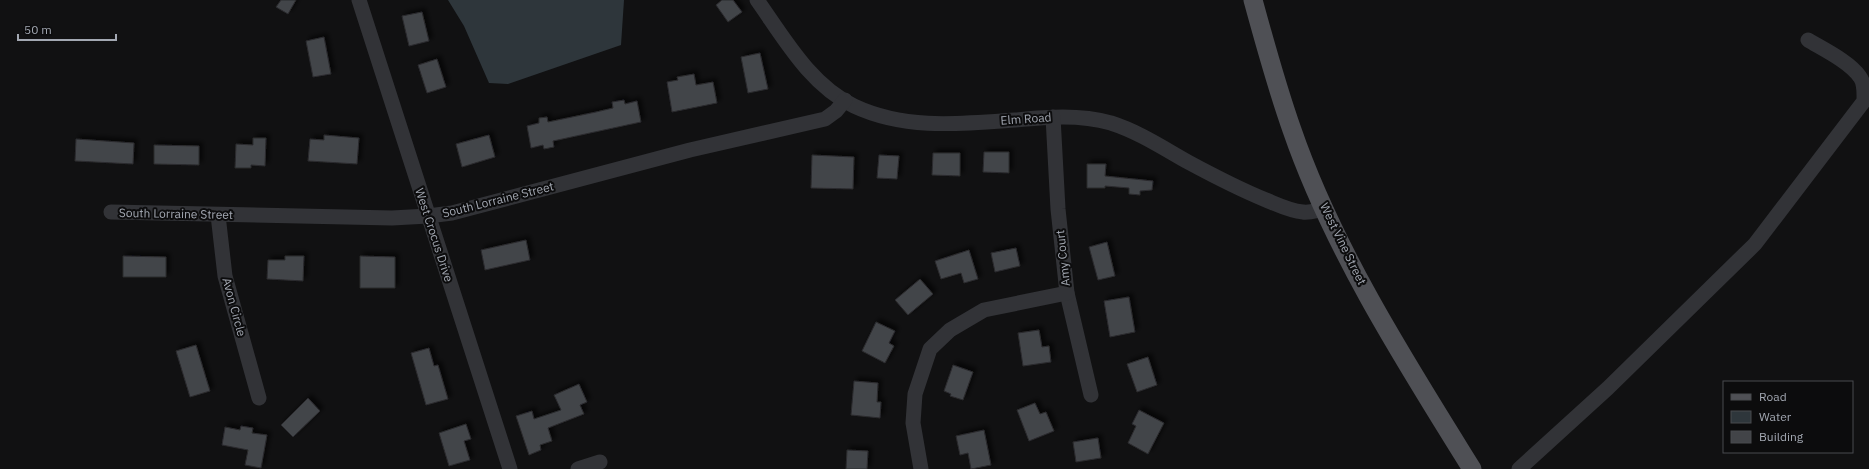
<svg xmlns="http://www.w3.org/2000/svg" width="1869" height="469" viewBox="0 0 1869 469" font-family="'IBM Plex Sans',sans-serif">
	<defs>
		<filter id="shadow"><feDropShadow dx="3.5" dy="-3.5" stdDeviation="2" flood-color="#0009"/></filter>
	</defs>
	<rect width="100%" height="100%" fill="#111112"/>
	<path fill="#2e363b" d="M448,0H624L621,45L508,84L489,83L464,26Z"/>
	<g fill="#424448" stroke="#2b2b2e" filter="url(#shadow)">
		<path d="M281,0H296L288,14L276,7Z"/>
		<path d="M722,0H733L742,12L728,22L716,5Z"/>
		<path d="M422,12L429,41L409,46L402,16Z"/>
		<path d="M324,37L331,74L313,77L306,41Z"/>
		<path d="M760,53L768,89L748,93L741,57Z"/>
		<path d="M437,59L446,87L427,93L418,65Z"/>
		<path d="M694,74L696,85L713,82L717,103L672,112L667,82L678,80L677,77Z"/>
		<path d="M624,100L625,104L637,101L641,122L553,141L554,147L544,149L543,145L531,148L527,126L539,123V118L547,117L548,122L596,112L613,108L612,102Z"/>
		<path d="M324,135L359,138L357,164L308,161L310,139L324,140Z"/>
		<path d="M489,135L495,157L462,167L456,144Z"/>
		<path d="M253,138H266L265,166L251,165V168H235L236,144L253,145Z"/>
		<path d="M76,139L134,143L133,164L75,161Z"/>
		<path d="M154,145L199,146V165L154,164Z"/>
		<path d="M984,152H1009V173L983,172Z"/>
		<path d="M933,153H960V176L932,175Z"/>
		<path d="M812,155L854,157L853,189L811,188Z"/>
		<path d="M879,155L899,156L897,179L877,178Z"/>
		<path d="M1087,164H1106L1105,176L1153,181L1152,190L1140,191V195L1129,194V188L1105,186V188H1087Z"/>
		<path d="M526,240L530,260L485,270L481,250Z"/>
		<path d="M1107,242L1115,276L1098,280L1089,247Z"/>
		<path d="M1016,248L1020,266L995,272L991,253Z"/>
		<path d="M969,250L978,279L964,283L961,273L941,279L935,261Z"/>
		<path d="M123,256L166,257V277H123Z"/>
		<path d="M285,256H304L303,281L267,279L268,260H285Z"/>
		<path d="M360,256L395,257V288H360Z"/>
		<path d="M920,279L933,294L908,315L895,300Z"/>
		<path d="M1129,297L1135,332L1110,337L1104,301Z"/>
		<path d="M876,322L895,331L889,343L894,346L885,363L862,351Z"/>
		<path d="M1039,330L1042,347L1049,346L1051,362L1023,366L1018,333Z"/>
		<path d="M196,345L210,391L190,397L176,351Z"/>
		<path d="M429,348L434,366L438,365L448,399L426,405L411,353Z"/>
		<path d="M1148,357L1157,385L1137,392L1127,364Z"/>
		<path d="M953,365L973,372L963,400L950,396L951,394L944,391Z"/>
		<path d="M854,381L878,383L877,402H881L880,418L851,415Z"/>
		<path d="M579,384L587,402L580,405L584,414L548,428L552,441L540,445L541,450L529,455L516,416L532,411L534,419L561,410L554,395Z"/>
		<path d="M308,398L320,411L293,437L281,425Z"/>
		<path d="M1035,403L1040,414L1046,412L1054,431L1029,441L1017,410Z"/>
		<path d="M1139,410L1164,423L1148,454L1128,443L1136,426L1132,424Z"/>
		<path d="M466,424L471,439L464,441L470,460L449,466L439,433Z"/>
		<path d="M241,426L253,428L252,433L267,435L261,468L245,465L248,450L222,445L225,427L240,430Z"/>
		<path d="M984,430L991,465L971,469L968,453L960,455L956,436Z"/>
		<path d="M1098,438L1101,458L1076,462L1073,442Z"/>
		<path d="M847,450L868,451L867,469H846Z"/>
	</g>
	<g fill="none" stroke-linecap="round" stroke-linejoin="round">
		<g stroke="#323337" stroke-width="15">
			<path d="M359,0L510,469"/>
			<path d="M757,0C784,38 810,85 854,106C905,130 960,124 1015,120C1047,117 1079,114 1111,123C1139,132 1163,148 1188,162C1214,176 1239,189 1266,200C1278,205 1290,211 1303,212C1310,213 1318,210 1325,209"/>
			<path d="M1053,117L1058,209L1067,293L1091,395"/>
			<path d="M111,212L392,218L428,216L452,213L690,150L825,119L836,111L845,100"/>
			<path d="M218,215L225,276L259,398"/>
			<path d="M578,469L600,462"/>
			<path d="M921,469L913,423L915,394L930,349L950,330L984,310L1067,293"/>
			<path d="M1519,469L1608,388L1755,244L1864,101C1864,93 1865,84 1860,77C1850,62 1823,49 1808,40"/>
		</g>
		<path stroke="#4f5055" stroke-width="19" d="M1253,0C1265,44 1277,88 1292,130C1333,249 1406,363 1472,469"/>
	</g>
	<g text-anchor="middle" stroke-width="4" stroke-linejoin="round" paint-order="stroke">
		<g font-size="12" fill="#a3a8b2" stroke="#0c0c0d">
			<text transform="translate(1026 119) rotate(-4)" y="4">Elm Road</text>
			<text transform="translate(498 200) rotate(-14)" y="4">South Lorraine Street</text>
			<text transform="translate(176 214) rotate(1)" y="4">South Lorraine Street</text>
			<text transform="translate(434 235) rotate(72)" y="4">West Crocus Drive</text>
			<text transform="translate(1343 244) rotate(64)" y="4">West Vine Street</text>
			<text transform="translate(1063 258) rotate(-96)" y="4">Amy Court</text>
			<text transform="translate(234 307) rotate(75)" y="4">Avon Circle</text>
		</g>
	</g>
	<rect x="1723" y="381" width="130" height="72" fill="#0c0c0d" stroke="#484a4f"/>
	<rect x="1731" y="394" width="20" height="6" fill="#4f5055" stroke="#484a4f"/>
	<text x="1759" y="401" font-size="12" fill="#a3a8b2">Road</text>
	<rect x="1731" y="411" width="20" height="12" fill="#2e363b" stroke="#484a4f"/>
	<text x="1759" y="421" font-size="12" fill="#a3a8b2">Water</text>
	<rect x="1731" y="431" width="20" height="12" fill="#424448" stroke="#484a4f"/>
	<text x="1759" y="441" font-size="12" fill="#a3a8b2">Building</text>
	<path d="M18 34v6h98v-6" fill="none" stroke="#a3a8b2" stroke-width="2"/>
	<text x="24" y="34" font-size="12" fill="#a3a8b2" stroke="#0c0c0d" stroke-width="3" paint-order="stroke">50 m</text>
</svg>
